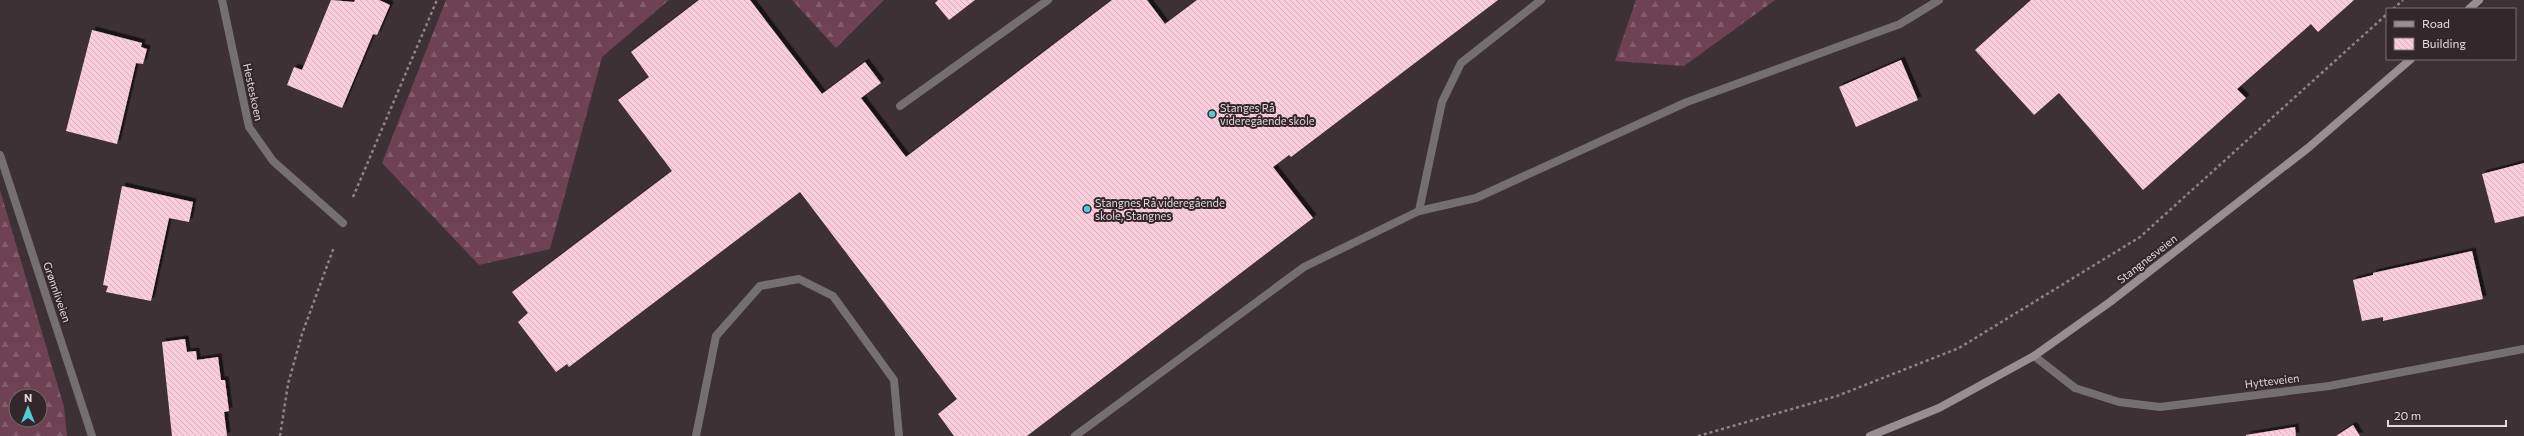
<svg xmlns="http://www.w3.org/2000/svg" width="2524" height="436" viewBox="0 0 2524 436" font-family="Commissioner,sans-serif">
	<defs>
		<pattern id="forest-firs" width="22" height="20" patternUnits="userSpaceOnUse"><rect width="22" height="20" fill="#6f4253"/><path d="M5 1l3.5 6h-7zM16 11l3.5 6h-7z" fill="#835d6b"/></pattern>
		<pattern id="building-back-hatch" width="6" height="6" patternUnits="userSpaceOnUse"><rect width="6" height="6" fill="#facddc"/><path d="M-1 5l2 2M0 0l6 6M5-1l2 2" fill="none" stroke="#d6b1bd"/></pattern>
		<filter id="shadow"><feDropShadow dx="3.5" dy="-3.5" stdDeviation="0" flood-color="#0009"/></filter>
	</defs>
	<rect width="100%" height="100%" fill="#3e3135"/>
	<g fill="url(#forest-firs)" fill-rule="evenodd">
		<path d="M446,0H669L602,57L550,249L479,265L382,163Z"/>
		<path d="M792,0H884L836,48Z"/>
		<path d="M1636,0H1775L1684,66L1615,61Z"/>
		<path d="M0,190L64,407L67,436H0ZM16,396H40V420H16Z"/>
	</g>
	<g fill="url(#building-back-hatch)" filter="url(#shadow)">
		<path d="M331,0L354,2L355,0H379L390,5L377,35L373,34L342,108L287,85L294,67L302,70Z"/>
		<path d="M699,0H750L822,94L865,62L881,83L861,98L906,157L1112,0H1147L1165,24L1197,0H1498L1291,157L1289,155L1273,167L1313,218L1027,436H954L938,414L957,399L800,192L569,367L567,364L556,372L518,322L528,313L512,292L672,171L618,100L649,77L631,52Z"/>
		<path d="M938,0H975L949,20L935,3Z"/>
		<path d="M2031,0H2354L2318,32L2311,24L2237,89L2246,98L2143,190L2059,93L2034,115L1975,50Z"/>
		<path d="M92,30L142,43L141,47L147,49L143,64L136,63L117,144L66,131Z"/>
		<path d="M1901,60L1918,100L1856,127L1839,87Z"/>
		<path d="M2524,163V216L2495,223L2482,174Z"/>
		<path d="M122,186L193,202L189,222L169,218L151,301L106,292L108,286L103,285Z"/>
		<path d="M2472,251L2483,299L2383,321V317L2362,321L2353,280L2373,275V273Z"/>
		<path d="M185,339L187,352L196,351L197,360L218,357L221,380H225L229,411L224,412L227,436H172L162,342Z"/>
		<path d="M2353,425L2360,436H2336Z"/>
		<path d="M2295,427L2296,436H2246V435Z"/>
	</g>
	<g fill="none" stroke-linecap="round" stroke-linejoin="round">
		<g stroke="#8e8387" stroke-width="2.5" stroke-dasharray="3 3" stroke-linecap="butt">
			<path d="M2393,9L2403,0"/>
			<path d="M353,197L437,0"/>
			<path d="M280,436L288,384L302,334L334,247"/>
			<path d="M1698,436L1837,396L1959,348L2140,237L2387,14"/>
		</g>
		<g stroke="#756f71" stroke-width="8">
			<path d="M900,106L1048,0"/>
			<path d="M1419,211L1442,102L1461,63L1541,0"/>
			<path d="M696,436L716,336L760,286L799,279L833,296L894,380L899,436"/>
			<path d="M1075,436L1304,267L1419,211L1476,198L1687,102L1900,24L1939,0"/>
		</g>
		<g stroke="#756f71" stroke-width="8">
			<path d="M222,0L249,127L273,161L343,223"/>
			<path d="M2034,356L2075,388L2119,402L2160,407L2329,386L2524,349"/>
		</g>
		<path stroke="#756f71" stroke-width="8" d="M0,155L92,436"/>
		<g stroke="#998f92" stroke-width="8">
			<path d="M2469,9L2479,0"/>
			<path d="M1870,436L1939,408L2034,356L2110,302L2308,148L2411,59"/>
		</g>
	</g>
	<g fill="#52cbd9" stroke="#33272b" stroke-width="1.5">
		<circle cx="1212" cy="114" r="4"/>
		<circle cx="1087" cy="209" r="4"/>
	</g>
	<g text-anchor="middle" stroke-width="4" stroke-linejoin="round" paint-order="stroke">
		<g font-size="11" fill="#e2d9dc" stroke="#33272b">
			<text transform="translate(253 92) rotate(78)" y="4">Hesteskoen</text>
			<text transform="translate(2147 259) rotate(-38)" y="4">Stangnesveien</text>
			<text transform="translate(57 292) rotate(71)" y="4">Grønnliveien</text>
			<text transform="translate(2272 381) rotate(-7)" y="4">Hytteveien</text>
		</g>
		<g font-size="11" fill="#e2d9dc" stroke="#33272b" text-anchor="start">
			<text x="1220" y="112">Stanges Rå<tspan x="1220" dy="13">videregående skole</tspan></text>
			<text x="1095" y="207">Stangnes Rå videregående<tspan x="1095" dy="13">skole, Stangnes</tspan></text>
		</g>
	</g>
	<rect x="2386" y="8" width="130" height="52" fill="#33272b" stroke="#796e72"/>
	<rect x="2394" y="21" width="20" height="6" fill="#998f92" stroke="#796e72"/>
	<text x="2422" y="28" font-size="12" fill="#e2d9dc">Road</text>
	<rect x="2394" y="38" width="20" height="12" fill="url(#building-back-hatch)" stroke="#796e72"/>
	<text x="2422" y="48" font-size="12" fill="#e2d9dc">Building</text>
	<g transform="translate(28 408)"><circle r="19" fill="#33272b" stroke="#796e72"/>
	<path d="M0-3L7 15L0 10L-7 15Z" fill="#52cbd9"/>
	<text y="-6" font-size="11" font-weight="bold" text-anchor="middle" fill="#e2d9dc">N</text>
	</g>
	<path d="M2388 420v6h118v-6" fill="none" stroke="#e2d9dc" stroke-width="2"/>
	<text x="2394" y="420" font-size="12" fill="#e2d9dc" stroke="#33272b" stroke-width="3" paint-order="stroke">20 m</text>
</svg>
